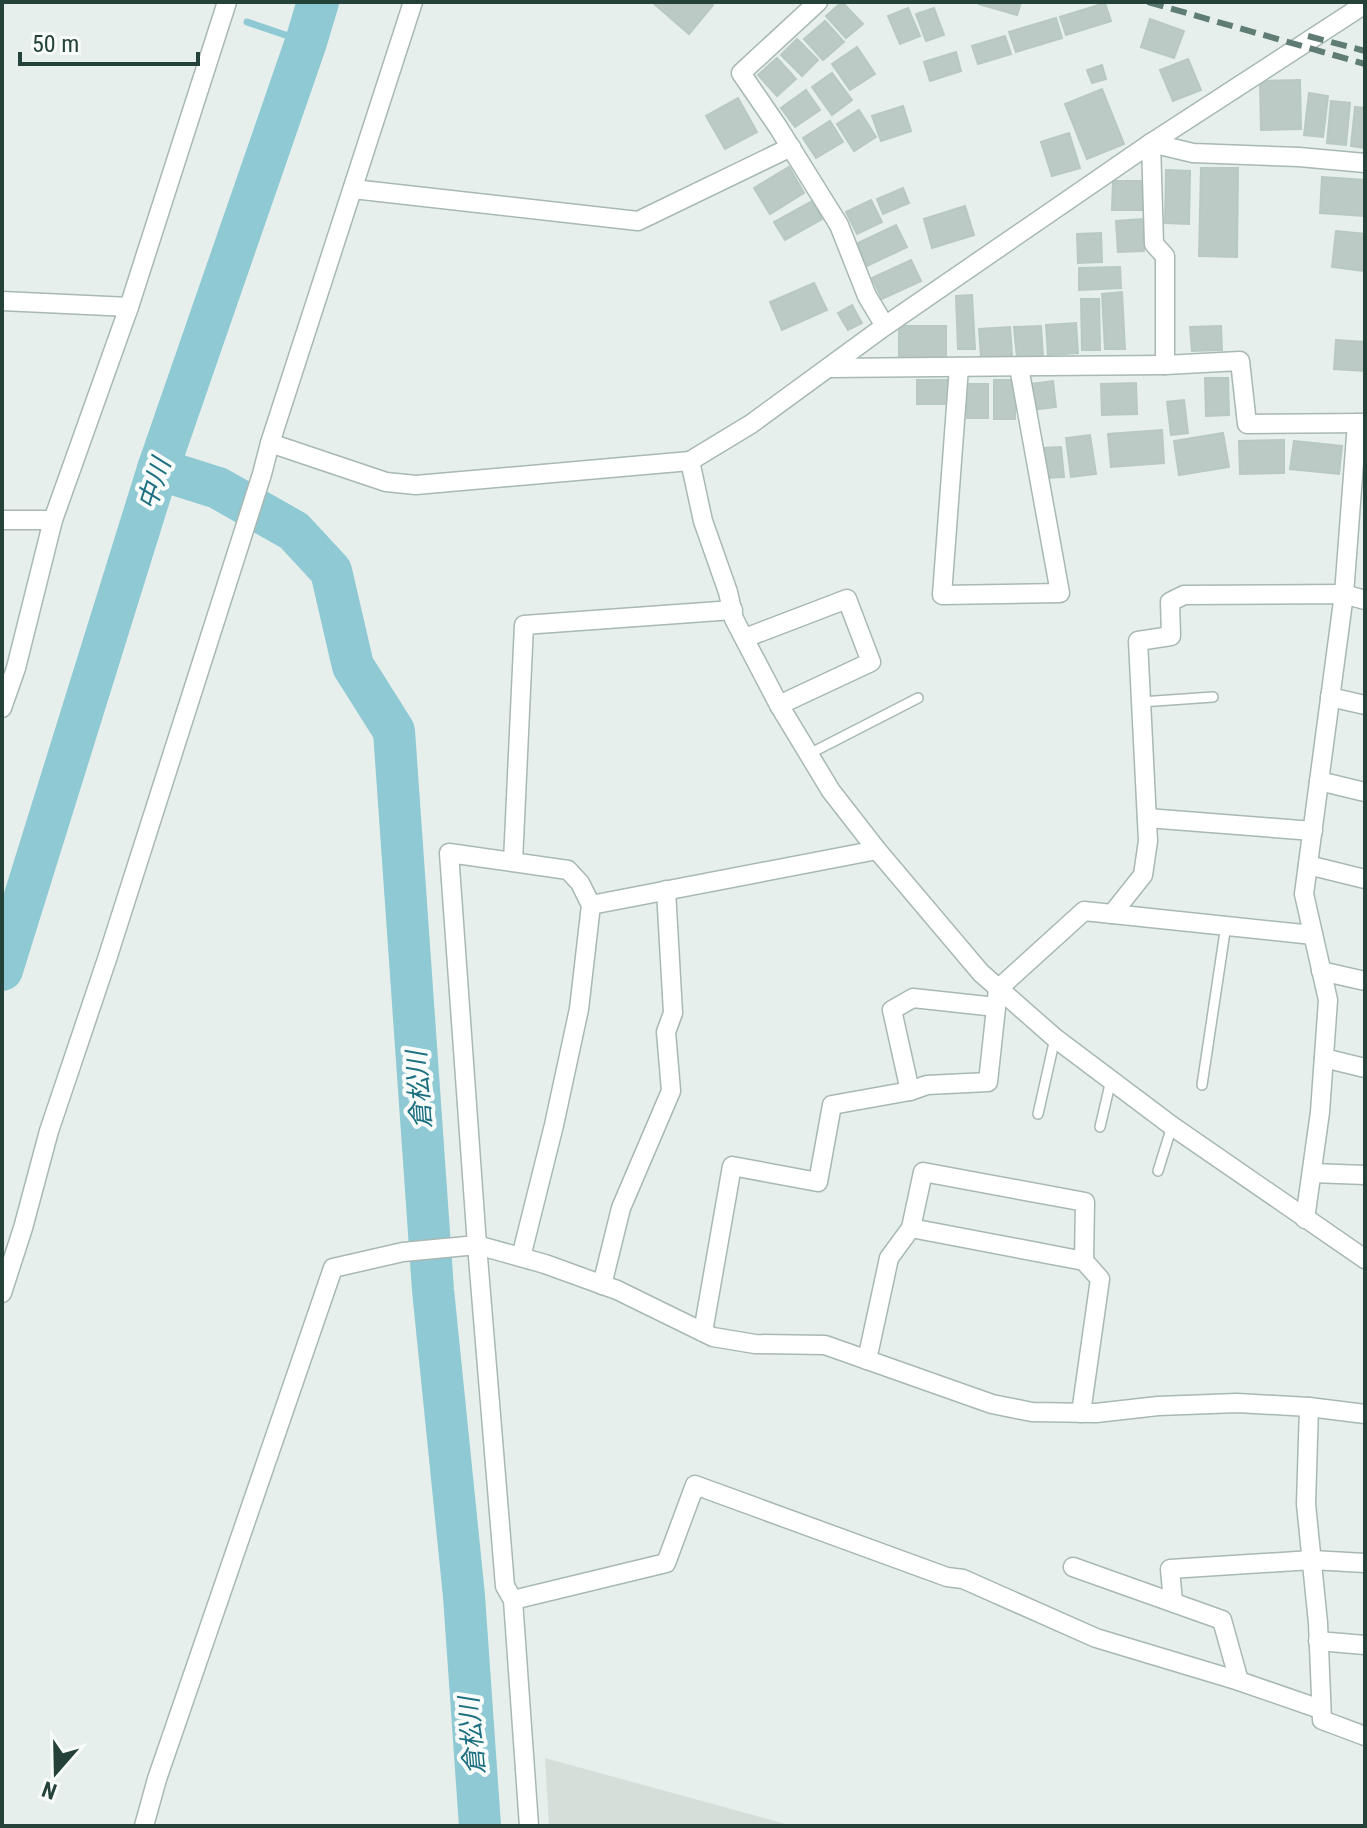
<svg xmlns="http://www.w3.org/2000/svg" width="1367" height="1828" viewBox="0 0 1367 1828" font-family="'Roboto Condensed','Noto Sans JP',sans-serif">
	<rect width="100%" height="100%" fill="#e6efeb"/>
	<path fill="#d4dfda" d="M545,1758L793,1826H549Z"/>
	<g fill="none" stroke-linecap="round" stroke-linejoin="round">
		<path stroke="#8ec9d4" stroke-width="7" d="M247,22L306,42"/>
		<g stroke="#8ec9d4" stroke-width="42">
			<path d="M158,469L218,488L294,531L331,571L353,666L394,731L433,1290L464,1596L480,1826"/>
			<path d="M2,970L158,469L306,42L318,2"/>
		</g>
	</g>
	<g fill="#bbcac4" stroke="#b8c9c2" stroke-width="2">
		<path d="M652,2H710L713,5L689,34Z"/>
		<path d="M842,2L863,24L846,38L826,16Z"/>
		<path d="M980,2H1021L1017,15L979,4Z"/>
		<path d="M1105,3L1111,21L1066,35L1060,17Z"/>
		<path d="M908,8L920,36L900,44L888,16Z"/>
		<path d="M934,8L944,35L926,41L916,14Z"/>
		<path d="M1056,18L1062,38L1016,52L1009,32Z"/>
		<path d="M1150,19L1184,31L1174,58L1141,47Z"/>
		<path d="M825,21L844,42L823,60L804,39Z"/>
		<path d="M1005,36L1011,54L978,64L972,46Z"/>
		<path d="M797,39L818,60L802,76L781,55Z"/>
		<path d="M857,47L875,74L850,90L832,64Z"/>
		<path d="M956,52L961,71L930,81L924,62Z"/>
		<path d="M777,58L796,79L777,96L758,75Z"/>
		<path d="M1188,59L1201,90L1173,101L1160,70Z"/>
		<path d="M1102,65L1106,79L1092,83L1087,70Z"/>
		<path d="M832,73L852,100L832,115L812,87Z"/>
		<path d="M1300,80L1301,129L1261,130L1260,81Z"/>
		<path d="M1102,89L1124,144L1087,159L1065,104Z"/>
		<path d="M806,90L820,110L795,127L781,108Z"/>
		<path d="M1309,93L1328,96L1323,137L1304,135Z"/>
		<path d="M738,98L757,132L725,149L706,116Z"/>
		<path d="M1331,101L1350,103L1346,145L1327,143Z"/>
		<path d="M903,106L911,131L881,141L872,116Z"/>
		<path d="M1355,107L1365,108V148L1351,146Z"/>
		<path d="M859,110L876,137L854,151L837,124Z"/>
		<path d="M830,121L843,142L816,158L803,138Z"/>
		<path d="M1069,133L1080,168L1052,176L1041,142Z"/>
		<path d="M789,167L804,193L770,214L754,188Z"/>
		<path d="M1201,168H1238L1237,257L1199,256Z"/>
		<path d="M1166,170L1190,171L1189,224L1165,223Z"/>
		<path d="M1322,177L1365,180V216L1320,213Z"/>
		<path d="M1113,181H1143L1142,210H1112Z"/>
		<path d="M903,188L909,203L883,214L877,199Z"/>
		<path d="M871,200L882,222L857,234L846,212Z"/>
		<path d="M812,201L822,219L785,240L774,222Z"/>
		<path d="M965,206L974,235L932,248L924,219Z"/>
		<path d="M1143,219L1144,251L1118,252L1116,221Z"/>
		<path d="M896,225L907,247L867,266L856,244Z"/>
		<path d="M1336,231L1365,234V271L1332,267Z"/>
		<path d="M1101,233L1102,262L1078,263L1077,234Z"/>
		<path d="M911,260L921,281L882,299L872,278Z"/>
		<path d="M1120,267L1121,288L1079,290V268Z"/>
		<path d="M814,283L827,310L782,330L770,302Z"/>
		<path d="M1122,292L1125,349H1105L1102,294Z"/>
		<path d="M972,295L975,349H958L956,296Z"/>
		<path d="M1081,299H1099L1100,350H1082Z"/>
		<path d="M852,305L862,323L848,330L838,313Z"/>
		<path d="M1076,323L1078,353L1048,355L1046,325Z"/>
		<rect x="899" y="326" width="47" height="32"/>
		<path d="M1041,326L1043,357L1017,358L1014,327Z"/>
		<path d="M1221,326L1222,350L1192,351L1190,327Z"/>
		<path d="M1010,327L1012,355L981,357L979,329Z"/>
		<path d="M1336,340L1365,342V371L1334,369Z"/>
		<path d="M1205,378H1228L1229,415L1206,416Z"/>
		<rect x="917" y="380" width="32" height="24"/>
		<rect x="994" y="380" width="21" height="39"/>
		<path d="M1053,381L1056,407L1033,410L1030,384Z"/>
		<path d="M1136,383L1137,414L1102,415L1101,384Z"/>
		<rect x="967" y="384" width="21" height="34"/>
		<path d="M1184,400L1188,433L1171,435L1167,402Z"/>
		<path d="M1162,430L1164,463L1111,467L1108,434Z"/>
		<path d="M1223,433L1229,467L1179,475L1174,441Z"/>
		<path d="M1090,435L1096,474L1071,477L1066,438Z"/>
		<path d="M1284,440V473L1240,474L1239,441Z"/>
		<path d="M1294,441L1342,446L1339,474L1290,469Z"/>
		<path d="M1061,447L1064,477L1045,478L1043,448Z"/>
	</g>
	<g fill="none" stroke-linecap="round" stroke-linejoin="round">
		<defs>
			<g id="service">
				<path d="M1141,702L1213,697"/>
				<path d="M809,754L918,698"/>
				<path d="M1202,1085L1226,925"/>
				<path d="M1038,1114L1055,1038"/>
				<path d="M1100,1127L1111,1080"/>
				<path d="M1158,1171L1172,1126"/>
			</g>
			<g id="minor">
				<path d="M818,2L741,73L778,127L839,225L867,296L885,326"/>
				<path d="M1151,143L1154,244L1165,256V365L1240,361L1247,424L1365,423"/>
				<path d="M1151,143L1193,153L1299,157L1365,163"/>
				<path d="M353,189L638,221L791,147"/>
				<path d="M2,301L129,307"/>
				<path d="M959,367L942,595L1060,593L1019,367"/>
				<path d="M828,368L1165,365"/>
				<path d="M270,443L386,482L416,485L690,461L751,424L885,326L1151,143L1365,4"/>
				<path d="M690,461L703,521L728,592L734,619L779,705L831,791L877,850L981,973L1055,1038L1172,1126L1365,1259"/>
				<path d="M2,520H53"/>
				<path d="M745,638L847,599L871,662L779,705"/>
				<path d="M1330,697L1365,705"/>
				<path d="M2,708L16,668L53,520L129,307L227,2"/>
				<path d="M1319,781L1365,792"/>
				<path d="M1147,818L1313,831"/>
				<path d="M513,862L524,625L733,610"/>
				<path d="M1308,865L1365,879"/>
				<path d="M591,905L877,850"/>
				<path d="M1112,914L1143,875L1148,841L1138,641L1171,636L1170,602L1184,595L1344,594L1365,600"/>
				<path d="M1321,971L1365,981"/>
				<path d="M1324,1058L1365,1068"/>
				<path d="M910,1091L892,1010L913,998L996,1007"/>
				<path d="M1312,1173L1365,1175"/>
				<path d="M1305,1219L1320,1112L1328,1000L1304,894L1344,594L1357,423"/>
				<path d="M911,1228L1084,1261L1100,1279L1081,1413"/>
				<path d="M521,1257L554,1125L579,1009L591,905L580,883L568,870L449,853L477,1245L505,1586L513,1600L529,1826"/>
				<path d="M602,1285L621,1208L671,1091L666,1032L673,1013L666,890"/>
				<path d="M2,1293L23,1228L49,1131L107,959L262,474L270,443L413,2"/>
				<path d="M703,1332L732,1166L818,1182L832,1105L910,1091L927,1085L988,1082L998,989L1084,911L1313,935"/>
				<path d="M867,1360L889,1258L911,1228L923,1172L1085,1202L1084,1261"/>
				<path d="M1309,1407L1306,1504L1318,1623L1322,1720L1365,1736"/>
				<path d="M1073,1567L1222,1620L1239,1681L1320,1709"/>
				<path d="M513,1600L666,1563L695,1485L947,1577L963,1579L1096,1638L1239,1681"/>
				<path d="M1173,1602L1170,1569L1312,1560L1365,1563"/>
				<path d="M1318,1641L1365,1645"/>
				<path d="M144,1826L157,1779L333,1268L403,1252L477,1245L545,1264L617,1290L713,1337L755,1344L825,1345L992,1404L1032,1412L1096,1413L1158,1406L1237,1403L1309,1407L1365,1414"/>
			</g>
		</defs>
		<use href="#service" stroke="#a8b8b2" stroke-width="12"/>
		<use href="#minor" stroke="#a8b8b2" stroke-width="21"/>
		<use href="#service" stroke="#fff" stroke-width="9"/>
		<use href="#minor" stroke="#fff" stroke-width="18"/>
		<g stroke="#5f7d75" stroke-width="6" stroke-dasharray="16 8" stroke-linecap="butt">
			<path d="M1148,2L1365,64"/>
			<path d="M1308,36L1365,51"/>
		</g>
	</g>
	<g text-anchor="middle" stroke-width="8" stroke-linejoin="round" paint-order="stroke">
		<g font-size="26" font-style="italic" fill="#1c6f80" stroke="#f7fbf9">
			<text transform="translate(154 484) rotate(-72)" y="9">中川</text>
			<text transform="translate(419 1090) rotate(-94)" y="9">倉松川</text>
			<text transform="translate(472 1736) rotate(-95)" y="9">倉松川</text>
		</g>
	</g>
	<rect width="1367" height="1828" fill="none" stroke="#24423a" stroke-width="8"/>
	<g transform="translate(56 1772) rotate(200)" stroke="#f7fbf9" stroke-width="6" paint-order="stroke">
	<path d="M0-6L14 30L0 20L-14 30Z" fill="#24423a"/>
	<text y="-12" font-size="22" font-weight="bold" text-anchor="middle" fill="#24423a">N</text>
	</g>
	<path d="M20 52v12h178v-12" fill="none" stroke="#24423a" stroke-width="4"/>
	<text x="32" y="52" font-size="24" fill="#24423a" stroke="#f7fbf9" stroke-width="6" paint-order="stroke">50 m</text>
</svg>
